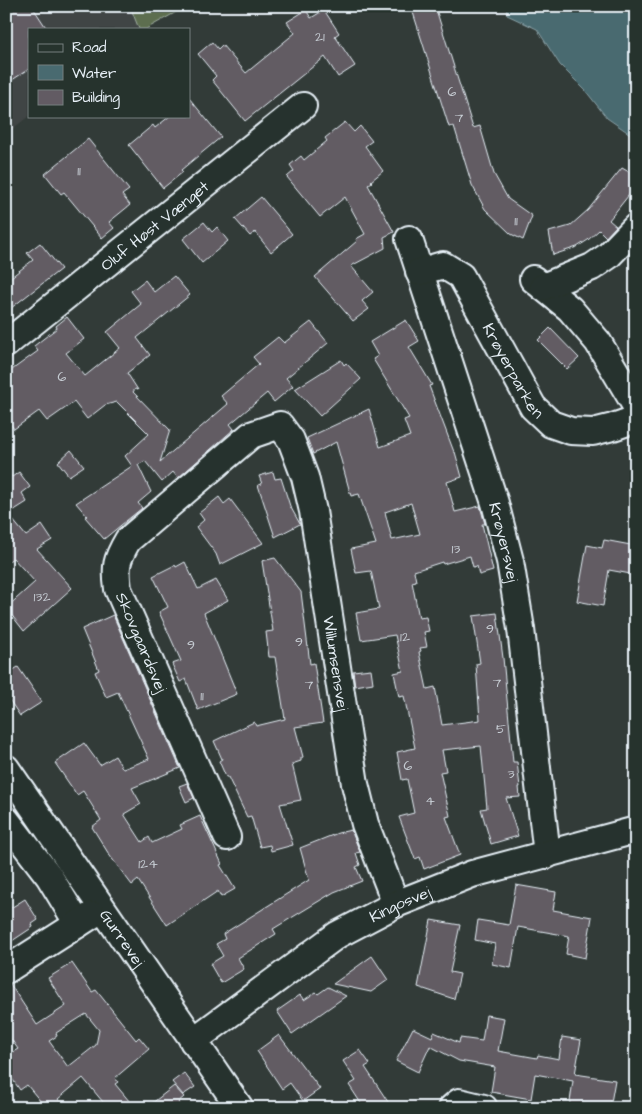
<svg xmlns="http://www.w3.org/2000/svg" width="642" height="1114" viewBox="0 0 642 1114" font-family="'Architects Daughter',sans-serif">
	<rect width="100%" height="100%" fill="#323b38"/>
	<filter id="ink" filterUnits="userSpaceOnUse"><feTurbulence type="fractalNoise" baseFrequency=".02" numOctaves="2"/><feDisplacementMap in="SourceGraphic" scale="10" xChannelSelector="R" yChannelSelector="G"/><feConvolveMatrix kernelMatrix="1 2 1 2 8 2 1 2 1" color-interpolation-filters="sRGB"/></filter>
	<g filter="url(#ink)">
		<path fill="#404545" d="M6,6H130L139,29H29V116L6,134Z"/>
		<path fill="#5d6e50" stroke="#a2b0a4" d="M130,6H187L146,29H139Z"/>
		<path fill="#496a70" stroke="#89a0a6" d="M506,6H636V138L607,118L585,90L560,65L537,29L507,15Z"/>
		<g fill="#625b63" stroke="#e8f1f8" fill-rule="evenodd">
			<path d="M13,6H32L47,29H29V69L6,84V11Z"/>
			<path d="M411,6H435L473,128L480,126L494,174L508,199L532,216L523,240L511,234L485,209L472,185L454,126L449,127Z"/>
			<path d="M306,10L311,18L324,10L339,33L335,36L355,66L338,77L325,57L245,121L212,80L216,76L198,54L212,42L218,49L222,45L246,73L295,33L287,22Z"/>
			<path d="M189,98L221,137L181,170L183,172L163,188L129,145L153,125L155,128L170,116H189Z"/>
			<path d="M345,122L354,132L360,126L372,141L365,146L383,171L371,181L372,182L368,185L394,232L384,237L385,248L351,266L373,292L362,301L369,309L353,321L315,277L357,241L356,239L365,234L345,197L320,217L287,177L294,171L290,165L301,156L304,160L327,141L325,138Z"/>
			<path d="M88,139L129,190L122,195L130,205L109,222L114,228L102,238L64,192L61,194L45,174Z"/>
			<path d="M622,168L636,176V186L609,220L616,226L606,237L599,230L588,240L577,247L553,255L549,232L570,226L588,210Z"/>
			<path d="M261,197L292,234L271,252L255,232L250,236L235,219Z"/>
			<path d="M204,222L212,232L217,227L228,241L202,263L183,239Z"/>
			<path d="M40,243L61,269L6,312V281L33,260L27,253Z"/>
			<path d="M174,276L190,295L137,338L150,355L127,373L138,390L135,389L133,392L170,430L160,462L228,404L221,396L259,364L253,357L278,337L284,343L311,322L328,343L286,378L293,386L274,402L267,393L230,424L234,429L178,478L173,472L162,482L145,461L138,465L151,492L138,503L142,508L104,539L85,517L87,516L76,503L132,466L125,456L149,434L117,402L105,405L87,419L74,402L47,421L39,411L14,429L6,418V380L12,376L9,372L38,351L34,346L57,328L56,326L67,317L84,339L66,353L85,376L120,348L107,332L141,304L131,291L145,280L154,292Z"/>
			<path d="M406,320L419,341L409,347L432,385L429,386L454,452H455L462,477L447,482L455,512L480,506L485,524H482L493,571L479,575L477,566L473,567L470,556L443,564L442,562L414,571L416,581L412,582L419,618L426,617L429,631L424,632L427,647L420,648L421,651L419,652L427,689L435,687L442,725L480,720L476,664L480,663L473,616L497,613L503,658L513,762H517L520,787H519L520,797L506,798L518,836L491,844L481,809L487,808L481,746L442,750L446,771L440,772L450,816L446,817L460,855L424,869L420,857L415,859L399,817L414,813L407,779L402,780L397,752L415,748L404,696L399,697L394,673L403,671L395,635L361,640L356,613L379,609L371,571L356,573L351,549L376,544L359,494L351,496L336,442L313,454L307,438L369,409L380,447L410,436L404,420L409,418L373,359L378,356L370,342ZM411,503L420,534L392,540L385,512Z"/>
			<path d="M550,328L579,358L567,369L538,340Z"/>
			<path d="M341,360L344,365L346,363L361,379L320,416L295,389Z"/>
			<path d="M71,450L84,466L69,476L58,462Z"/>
			<path d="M6,469L12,477L19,472L30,487L22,493L27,502L8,514L26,536L42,525L52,540L37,549L72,588L24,631L6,608L35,582L13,558L6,563Z"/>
			<path d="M273,472L275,479L281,478L290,506L300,524L275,537L258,485L262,484L259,476Z"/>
			<path d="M219,497L224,504L230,499L263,543L220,565L216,554L196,527L204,520L199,513Z"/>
			<path d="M604,540L636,546V575L609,570L603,606L577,601L587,545L602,548Z"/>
			<path d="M275,558L301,592L310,664L314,663L323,723L295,727L303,757L301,758V761L292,764L301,800L280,804L293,845L271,851L270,845L260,847L251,816L247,817L228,777H226L219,761L222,759L214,741L254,722L256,726L285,719L275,657H269L266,632L273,631L262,561Z"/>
			<path d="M185,562L198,589L216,580L228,600L204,613L237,694L198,710L186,679L180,682L172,664L181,661L159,612L168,607L153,576L175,565L176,567Z"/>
			<path d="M113,615L180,768L132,788L141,804L124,814L142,842L149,837L152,843L182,829L180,825L200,816L222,864L220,865L235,889L221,897L218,891L167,925L138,880L132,885L110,856L92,827L101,820L83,791L77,795L55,763L84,743L100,765L115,756L123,769L149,759L118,692L106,697L95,672L99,670L82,629Z"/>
			<path d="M18,667L42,702L20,716L6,695V675Z"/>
			<path d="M371,669L373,683L355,686L353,671Z"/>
			<path d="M187,783L194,798L186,802L179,786Z"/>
			<path d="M351,830L360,852L356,853L360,865L356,867L362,881L334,892L273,929L276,934L238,958L244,969L221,983L210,964L223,956L216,944L225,939L223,934L309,880L300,848L338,833Z"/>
			<path d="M516,885L556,892L553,910L592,917L585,958L566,954L569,936L518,927L511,968L492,964L495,944L475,940L478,920L509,925Z"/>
			<path d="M25,899L38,920L32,924L33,927L6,945V911Z"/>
			<path d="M431,920L460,925L450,972L460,974L454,999L418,987Z"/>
			<path d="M372,956L388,980L371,992L333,984Z"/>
			<path d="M72,963L92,992L96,990L136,1040L139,1037L149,1049L115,1078L118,1082L115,1084L135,1108H108L83,1078L58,1099L65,1108H46L27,1085L20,1090L6,1070V1056L18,1049L6,1032V985L10,984L37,1025L66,1006L48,978ZM86,1014L99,1030L96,1045L68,1067L49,1041L57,1036L56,1033Z"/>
			<path d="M328,987L346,996L292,1034L277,1011L300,995L304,1000L316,992L318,994Z"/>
			<path d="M486,1015L504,1018L498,1051L537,1058L538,1055L559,1059L562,1037L581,1040L575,1074L615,1080L610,1108H569L573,1081L535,1074L531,1099L491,1092L495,1067L459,1061L430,1046L418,1072L396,1061L413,1028L432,1037L434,1032L459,1043L460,1038L482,1041Z"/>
			<path d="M279,1035L320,1089L303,1101L290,1083L282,1089L257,1051Z"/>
			<path d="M360,1050L370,1064L365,1067L392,1108H364L349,1085L356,1081L343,1061Z"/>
			<path d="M184,1073L195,1087L183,1095L172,1082Z"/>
			<path d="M174,1086L184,1097L178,1102L183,1108H146Z"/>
		</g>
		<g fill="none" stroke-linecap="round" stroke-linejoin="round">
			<defs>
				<g id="minor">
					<path id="s1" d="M409,239L495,503L510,561L521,629L547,855"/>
					<path id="s2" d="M419,272L443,265L461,276L533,407L551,424L571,431L593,432L613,427L636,419"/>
					<path d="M533,279L570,309L598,342L636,406"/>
					<path d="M543,287L592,267L608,256L636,227"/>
					<path id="s3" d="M6,344L303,106"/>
					<path id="s4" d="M6,768L240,1108"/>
					<path d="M6,820L49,876L78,924"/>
					<path id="s5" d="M227,837L118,589C115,567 116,560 128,540L251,435L280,425L291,440L305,477L313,511L355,784L365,824L396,904"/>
					<path d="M6,970L92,915"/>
					<path id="s6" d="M193,1041L337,935L396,904L472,874L636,830"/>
					<path d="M452,1108L459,1102L484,1108"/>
				</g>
			</defs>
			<use href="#minor" stroke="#e8f1f8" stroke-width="30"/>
			<use href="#minor" stroke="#26332d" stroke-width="26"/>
		</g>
	</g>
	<g text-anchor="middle" stroke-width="4.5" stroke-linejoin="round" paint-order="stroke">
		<g font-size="14" fill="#c6ccd3">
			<text x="320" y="41">21</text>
			<text x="452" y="96">6</text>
			<text x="459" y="122">7</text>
			<text x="79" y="175">11</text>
			<text x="516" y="225">11</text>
			<text x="62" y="381">6</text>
			<text x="456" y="553">13</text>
			<text x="42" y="601">132</text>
			<text x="490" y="633">9</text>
			<text x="405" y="641">12</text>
			<text x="299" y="646">9</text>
			<text x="191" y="649">9</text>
			<text x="497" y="687">7</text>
			<text x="309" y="689">7</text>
			<text x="202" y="700">11</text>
			<text x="501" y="733">5</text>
			<text x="408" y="770">6</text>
			<text x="511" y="778">3</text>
			<text x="430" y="805">4</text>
			<text x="148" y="868">124</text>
		</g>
		<g font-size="16" fill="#e8f1f8" stroke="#26332d">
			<text dy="6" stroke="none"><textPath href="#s3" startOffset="190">Oluf Høst Vænget</textPath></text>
			<text dy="6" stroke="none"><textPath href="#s2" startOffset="154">Krøyerparken</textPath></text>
			<text dy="6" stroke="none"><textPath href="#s1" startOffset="318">Krøyersvej</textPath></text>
			<text transform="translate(142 642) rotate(67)" y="6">Skovgaardsvej</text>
			<text dy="6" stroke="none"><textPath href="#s5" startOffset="762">Willumsensvej</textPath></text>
			<text dy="6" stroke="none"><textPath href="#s6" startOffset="249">Kingosvej</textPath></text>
			<text dy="6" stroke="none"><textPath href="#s4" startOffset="206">Gurrevej</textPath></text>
		</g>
	</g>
	<rect width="642" height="1114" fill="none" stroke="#26332d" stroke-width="25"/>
	<rect x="12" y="12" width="617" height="1089" fill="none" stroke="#e8f1f8" stroke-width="2" filter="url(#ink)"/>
	<rect x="28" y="28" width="162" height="90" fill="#26332d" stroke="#747f7e"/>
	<rect x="38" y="44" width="25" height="8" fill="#26332d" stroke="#747f7e"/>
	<text x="72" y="52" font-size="15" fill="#e8f1f8">Road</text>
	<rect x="38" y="65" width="25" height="15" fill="#496a70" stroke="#747f7e"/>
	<text x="72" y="78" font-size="15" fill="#e8f1f8">Water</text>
	<rect x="38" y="90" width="25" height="15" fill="#625b63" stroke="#747f7e"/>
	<text x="72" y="102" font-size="15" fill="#e8f1f8">Building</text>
</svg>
